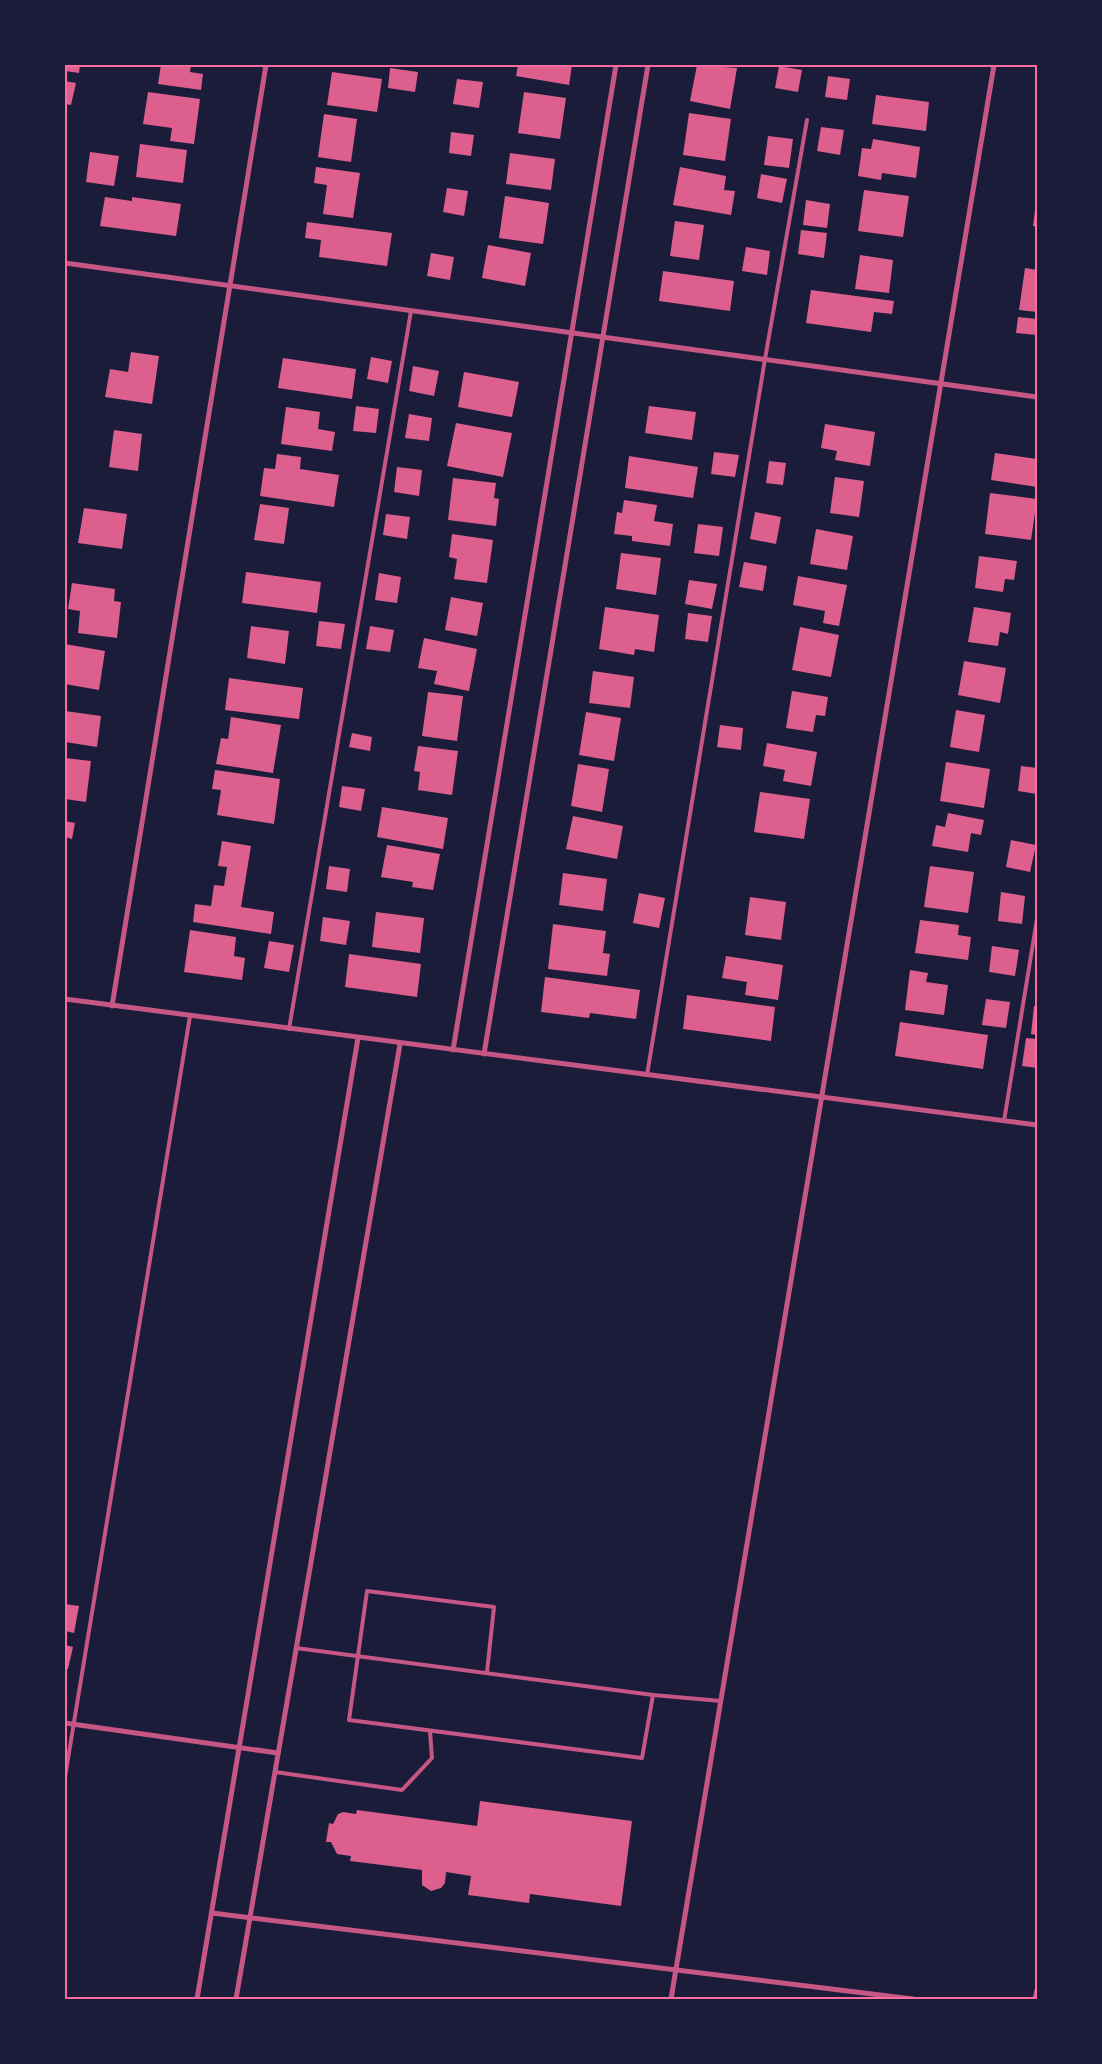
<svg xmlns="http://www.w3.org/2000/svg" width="1102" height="2064" viewBox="0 0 1102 2064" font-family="Arial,sans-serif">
	<rect width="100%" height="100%" fill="#1b1b3a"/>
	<g fill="#dd5f8e">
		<path d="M65,65H80L79,73L65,71Z"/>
		<path d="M161,65H191L190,72L203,74L201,90L158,84Z"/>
		<path d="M518,65H572L569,85L516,76Z"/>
		<path d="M697,65L737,68L730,109L690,101Z"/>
		<path d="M779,66L802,70L798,92L775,88Z"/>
		<path d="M390,68L418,72L415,92L388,88Z"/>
		<path d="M332,72L382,79L377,112L327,105Z"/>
		<path d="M828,76L850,79L847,100L825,97Z"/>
		<path d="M457,79L483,82L479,108L453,104Z"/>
		<path d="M65,81L76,83L71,105L65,104Z"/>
		<path d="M148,92L200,99L194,144L170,141L172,128L143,124Z"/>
		<path d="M524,92L566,98L560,139L518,133Z"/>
		<path d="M876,95L929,102L926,131L872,124Z"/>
		<path d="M689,113L731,119L725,161L683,155Z"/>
		<path d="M324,114L357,119L351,162L318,157Z"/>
		<path d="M821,127L844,130L840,155L817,151Z"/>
		<path d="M451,132L474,135L471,156L449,153Z"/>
		<path d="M768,136L793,139L789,168L764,165Z"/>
		<path d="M873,139L920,147L916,178L882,173L881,180L858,176L862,148L871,149Z"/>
		<path d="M140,144L187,150L183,183L136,177Z"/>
		<path d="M90,152L119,156L114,186L86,182Z"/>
		<path d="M510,153L555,159L551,190L506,184Z"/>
		<path d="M316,167L360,173L353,218L323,214L327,185L314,183Z"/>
		<path d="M680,167L726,176L724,190L735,191L731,215L673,205Z"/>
		<path d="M761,174L787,179L782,203L757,198Z"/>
		<path d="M447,188L468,191L464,216L443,212Z"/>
		<path d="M864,190L909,196L903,237L858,231Z"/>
		<path d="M505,196L549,203L543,244L499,238Z"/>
		<path d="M105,197L132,201V197L181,204L176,236L100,226Z"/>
		<path d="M806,200L830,204L827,228L803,225Z"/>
		<path d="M1035,210H1037V227L1033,226Z"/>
		<path d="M675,221L704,225L699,260L670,256Z"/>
		<path d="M307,222L392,233L387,266L319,257L321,240L305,238Z"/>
		<path d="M801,230L827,233L824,258L798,254Z"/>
		<path d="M488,245L531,253L525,286L482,278Z"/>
		<path d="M746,247L770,251L767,275L742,271Z"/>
		<path d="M431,253L454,257L450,280L427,276Z"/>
		<path d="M860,255L893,260L889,293L855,289Z"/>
		<path d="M1025,268L1037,270V312L1019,310Z"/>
		<path d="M663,271L734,281L730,311L659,301Z"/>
		<path d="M811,290L894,301L892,314L874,312L871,332L806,323Z"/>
		<path d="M1018,317L1037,319V335L1016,333Z"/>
		<path d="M131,352L159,356L152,404L105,397L110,369L128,372Z"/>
		<path d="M371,357L392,361L388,383L367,379Z"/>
		<path d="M283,358L356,369L352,399L278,388Z"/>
		<path d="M413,366L439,371L434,396L409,391Z"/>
		<path d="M464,372L519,382L512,417L458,407Z"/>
		<path d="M356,406L379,409L376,433L353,431Z"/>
		<path d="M649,406L696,412L692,440L645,433Z"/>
		<path d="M286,407L320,412L318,429L335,432L332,451L281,444Z"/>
		<path d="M409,414L432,418L429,441L405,438Z"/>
		<path d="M456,423L512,433L503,477L447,466Z"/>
		<path d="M825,424L875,432L870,466L835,460L837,451L821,448Z"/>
		<path d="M114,430L142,434L138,471L109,467Z"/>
		<path d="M714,452L739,455L735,477L711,474Z"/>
		<path d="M995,453L1037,459V487L991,480Z"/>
		<path d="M277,454L301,457L300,469L339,475L334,507L260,496L264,468L275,469Z"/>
		<path d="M629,456L698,467L693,498L625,488Z"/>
		<path d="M769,461L786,463L783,485L766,483Z"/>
		<path d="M397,467L422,470L419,496L394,492Z"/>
		<path d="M835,477L864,481L859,517L830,513Z"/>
		<path d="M453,478L496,483L494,498L499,499L496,526L448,520Z"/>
		<path d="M990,493L1037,499L1031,540L985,534Z"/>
		<path d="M624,500L657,505L654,521L673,524L670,546L632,541V536L614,534L617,512L622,513Z"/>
		<path d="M260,504L289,508L284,544L254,540Z"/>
		<path d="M84,508L127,514L122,549L78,543Z"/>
		<path d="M755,512L781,517L776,544L750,539Z"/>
		<path d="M386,514L410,517L407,539L383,535Z"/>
		<path d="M698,524L723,527L719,556L694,553Z"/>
		<path d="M816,529L853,536L847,570L810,564Z"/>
		<path d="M452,534L493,540L487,583L454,579L457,559L449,557Z"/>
		<path d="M621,553L661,558L656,595L616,589Z"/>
		<path d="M979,556L1017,561L1014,580L1005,579L1003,592L975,588Z"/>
		<path d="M744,562L767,566L763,591L739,587Z"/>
		<path d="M246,572L321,582L317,613L242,603Z"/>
		<path d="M379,573L401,577L397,603L375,600Z"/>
		<path d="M798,576L847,585L839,626L823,623L825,611L793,605Z"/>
		<path d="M689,580L717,584L712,609L685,604Z"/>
		<path d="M72,583L115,589L114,601L121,602L117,638L78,633L80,611L68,609Z"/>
		<path d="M451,597L483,603L477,636L445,630Z"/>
		<path d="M605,607L659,615L654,652L635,649L634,655L599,649Z"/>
		<path d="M974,607L1011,613L1008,634L1000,632L998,646L968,642Z"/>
		<path d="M688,613L712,616L708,642L685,639Z"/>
		<path d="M319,621L345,624L341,649L316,646Z"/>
		<path d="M251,626L289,631L285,664L247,658Z"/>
		<path d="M370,626L394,630L390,652L366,649Z"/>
		<path d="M800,627L839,635L831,677L792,670Z"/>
		<path d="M424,638L477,649L469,691L434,684L437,671L418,668Z"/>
		<path d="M65,644L105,651L99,690L65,684Z"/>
		<path d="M964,661L1006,668L1000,703L958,695Z"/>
		<path d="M593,671L634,677L630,708L589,703Z"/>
		<path d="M229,678L303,688L299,719L225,710Z"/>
		<path d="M792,691L828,697L825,716L816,715L813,732L786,728Z"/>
		<path d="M428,692L463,696L457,741L422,736Z"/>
		<path d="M956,710L985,715L979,752L950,747Z"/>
		<path d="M65,711L101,716L97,747L65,742Z"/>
		<path d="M586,712L621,718L614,761L579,755Z"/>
		<path d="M231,717L281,725L273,773L216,764L221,738L228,739Z"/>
		<path d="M720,725L743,728L741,750L717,747Z"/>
		<path d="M352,733L372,737L370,751L349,747Z"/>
		<path d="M767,743L817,752L811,786L783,781L785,770L763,766Z"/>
		<path d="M418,746L458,751L452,795L418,790L420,772L414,771Z"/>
		<path d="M65,758L91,761L86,802L65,799Z"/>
		<path d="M946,762L990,769L984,808L940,801Z"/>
		<path d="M578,764L609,769L602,812L571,806Z"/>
		<path d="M1021,766L1037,768V794L1018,791Z"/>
		<path d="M215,770L280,779L274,824L217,815L221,790L212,789Z"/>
		<path d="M342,786L365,789L361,811L339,807Z"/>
		<path d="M760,792L810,799L804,839L754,832Z"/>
		<path d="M382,807L448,818L443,849L377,837Z"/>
		<path d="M948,813L984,820L981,835L971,833L968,852L932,846L936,825L945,827Z"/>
		<path d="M573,816L623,826L617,859L566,849Z"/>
		<path d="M65,821L75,823L72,839L65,837Z"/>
		<path d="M1011,840L1036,845L1030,872L1006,867Z"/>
		<path d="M222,841L251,846L241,907L274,912L271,934L193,922L195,904L211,906L214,885L224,886L227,867L218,866Z"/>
		<path d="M387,845L440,854L433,890L412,887L413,882L381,877Z"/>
		<path d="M329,866L350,869L347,892L326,889Z"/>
		<path d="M930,866L974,872L968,913L924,907Z"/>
		<path d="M563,873L607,879L603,911L559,905Z"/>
		<path d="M1001,892L1025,896L1022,924L998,921Z"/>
		<path d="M639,893L665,898L659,928L633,923Z"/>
		<path d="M750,897L786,902L781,940L745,935Z"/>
		<path d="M376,912L424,918L420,953L372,947Z"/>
		<path d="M323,917L350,921L346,945L320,941Z"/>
		<path d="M920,920L959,925L958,935L971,937L968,960L915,953Z"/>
		<path d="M553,924L606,931L603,953L610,954L607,976L548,969Z"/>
		<path d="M190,930L236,937L234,956L245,958L242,980L184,972Z"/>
		<path d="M269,941L294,945L289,972L264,968Z"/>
		<path d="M992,946L1019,950L1015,976L989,972Z"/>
		<path d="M349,954L421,964L417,997L345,987Z"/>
		<path d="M726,956L783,965L778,1000L745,995L747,982L722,978Z"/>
		<path d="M910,970L928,973L926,982L948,985L944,1015L905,1010Z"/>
		<path d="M545,977L640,990L636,1019L590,1013L589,1018L541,1012Z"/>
		<path d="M687,995L775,1007L771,1041L683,1029Z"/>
		<path d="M986,999L1010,1002L1006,1028L982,1025Z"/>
		<path d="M1034,1006H1037V1035L1031,1034Z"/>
		<path d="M900,1022L988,1035L983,1069L895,1056Z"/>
		<path d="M1026,1038L1037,1039V1068L1022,1066Z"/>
		<path d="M65,1604L79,1606L74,1633L65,1631Z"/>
		<path d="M65,1645L73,1647L68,1669H65Z"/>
		<path d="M480,1801L632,1821L621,1906L530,1894L529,1903L468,1895L471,1876L446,1872L445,1883L441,1888L431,1891L422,1885V1870L350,1861L351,1856L337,1854L331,1842H326L329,1823L333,1824L338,1814L343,1812L356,1814L357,1810L477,1826Z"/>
	</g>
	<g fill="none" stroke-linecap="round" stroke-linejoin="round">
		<g stroke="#c65784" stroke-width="4">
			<path d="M289,1029L411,311"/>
			<path d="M647,1075L765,359L807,120"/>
			<path d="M1004,1121L1037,919"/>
			<path d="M296,1648L653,1695L721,1701"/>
			<path d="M487,1672L494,1607L367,1591L349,1720L642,1758L653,1695"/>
			<path d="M275,1772L402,1790L432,1758L430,1731"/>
			<path d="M65,1777L190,1016"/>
		</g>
		<g stroke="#c65784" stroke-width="5">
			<path d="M65,263L1037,397"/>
			<path d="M65,999L1037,1125"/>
			<path d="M112,1006L266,65"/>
			<path d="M453,1050L616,65"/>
			<path d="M484,1054L648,65"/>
			<path d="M65,1723L278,1753"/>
			<path d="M212,1913L913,1999"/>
			<path d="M197,1999L358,1038"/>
			<path d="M236,1999L400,1044"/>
			<path d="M671,1999L994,65"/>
			<path d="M1035,1999L1037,1990"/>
		</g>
	</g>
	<rect width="1102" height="2064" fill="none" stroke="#1b1b3a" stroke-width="132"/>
	<rect x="66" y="66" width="970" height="1932" fill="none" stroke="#ff6b9d" stroke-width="2"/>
</svg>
